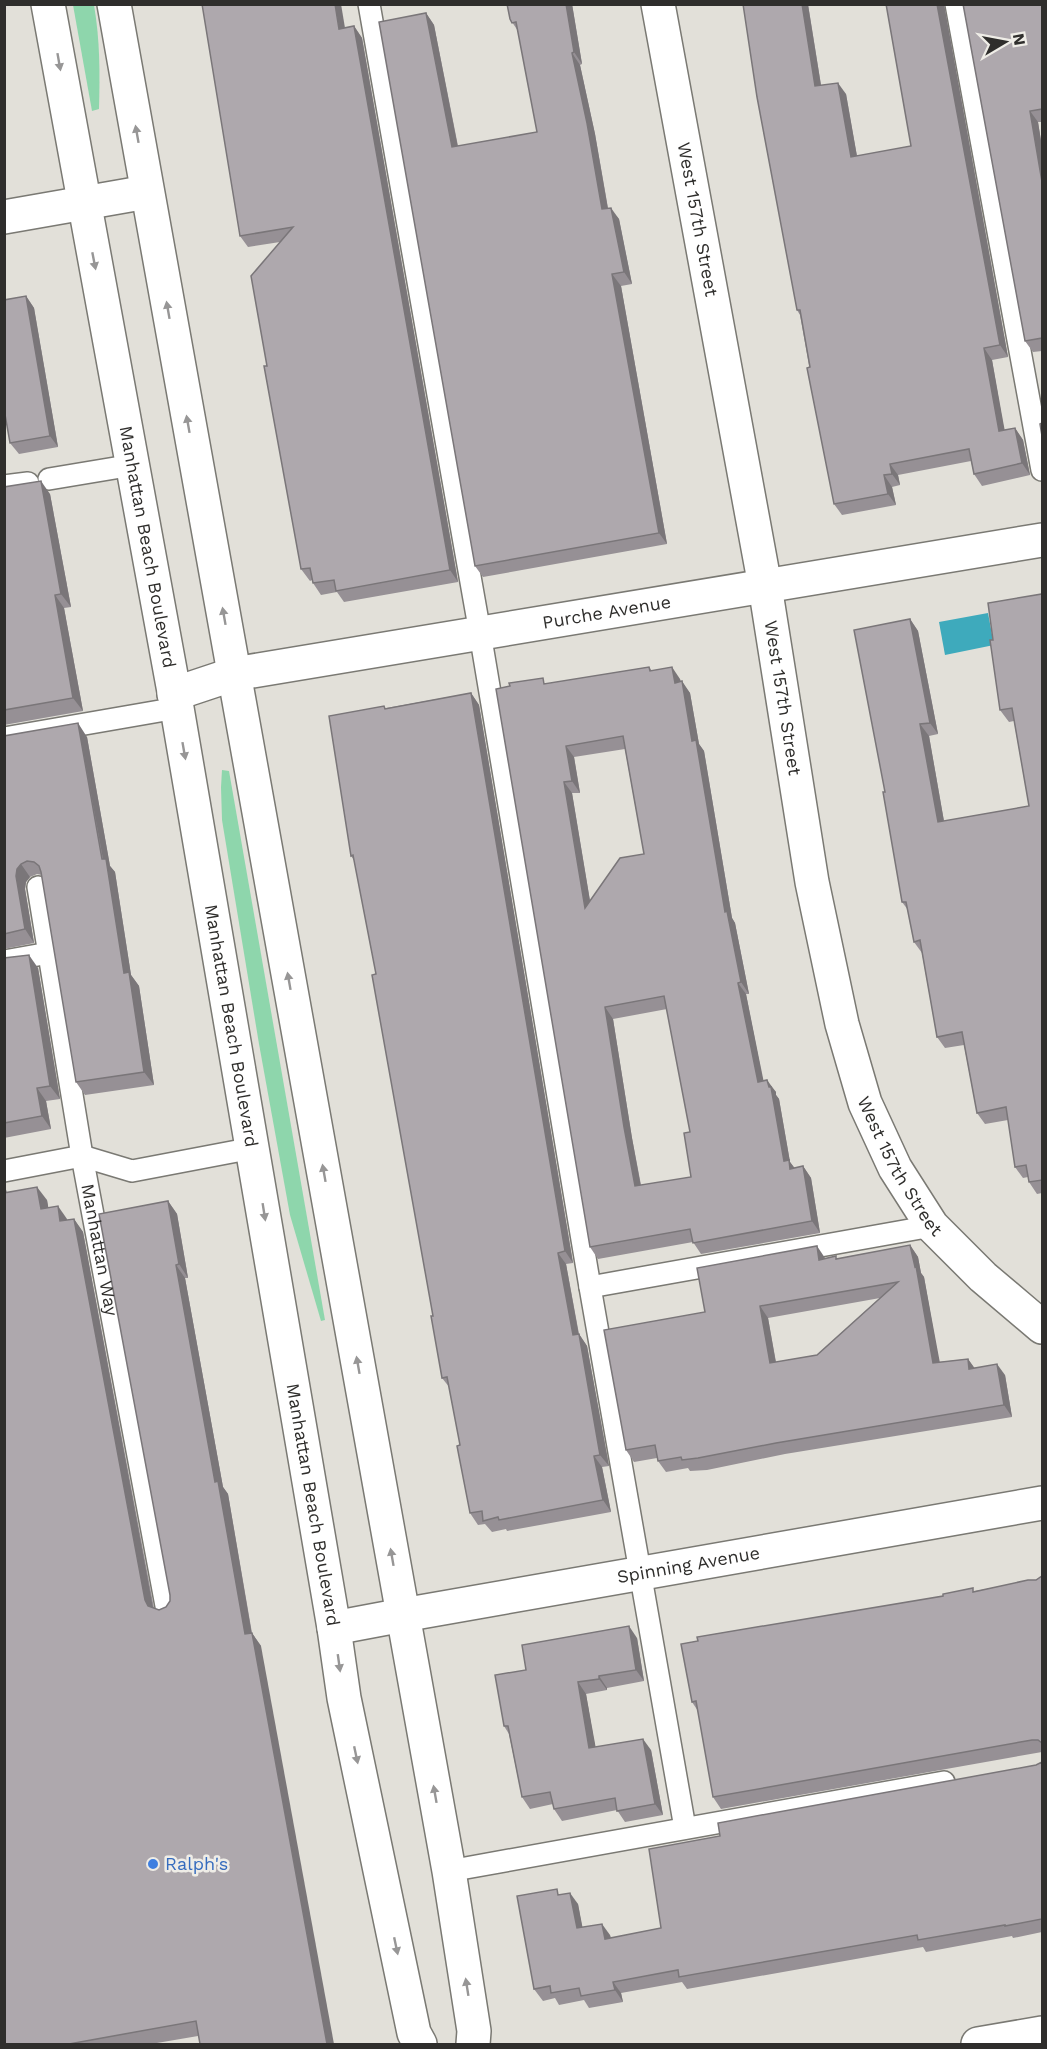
<svg xmlns="http://www.w3.org/2000/svg" width="1047" height="2049" viewBox="0 0 1047 2049" font-family="'Work Sans',sans-serif">
	<rect width="100%" height="100%" fill="#e2e0d9"/>
	<g fill="#8ed6ac">
		<path d="M73,5H94C100,40 100,73 99,109L92,111Z"/>
		<path d="M222,770L229,771L325,1320L321,1321L290,1215L259,1044L222,820L221,787Z"/>
	</g>
	<path fill="#3eaabc" d="M988,613L994,645L945,655L939,622Z"/>
	<g fill="none" stroke-linecap="round" stroke-linejoin="round">
		<defs>
			<g id="service">
				<path d="M369,4L480,633L590,1287L685,1828"/>
				<path d="M956,4L1042,470"/>
				<path d="M49,479L133,465"/>
				<path d="M4,486L28,483"/>
				<path d="M4,738L177,708"/>
				<path id="s1" d="M38,887L82,1156L167,1611"/>
				<path d="M4,961L49,953"/>
				<path d="M4,1171L82,1156L132,1171L253,1148"/>
				<path d="M590,1287L932,1226"/>
				<path d="M449,1871L944,1782"/>
			</g>
			<g id="minor">
				<path id="s2" d="M658,4L765,586L812,882L842,1024L865,1103L895,1168L932,1226L983,1277L1042,1327"/>
				<path d="M4,217L147,192"/>
				<path id="s3" d="M174,694L234,674L1042,540"/>
				<path id="s4" d="M334,1628L403,1615L1042,1503"/>
			</g>
			<path id="secondary" d="M978,2044L1042,2033"/>
			<g id="primary">
				<path id="s5" d="M48,4L177,708L334,1628L344,1698L414,2033L420,2044"/>
				<path d="M114,4L449,1871L474,2031L473,2044"/>
			</g>
		</defs>
		<use href="#service" stroke="#7a7973" stroke-width="24"/>
		<use href="#minor" stroke="#7a7973" stroke-width="36"/>
		<use href="#secondary" stroke="#7a7973" stroke-width="36"/>
		<use href="#primary" stroke="#7a7973" stroke-width="36"/>
		<use href="#service" stroke="#fff" stroke-width="21"/>
		<use href="#minor" stroke="#fff" stroke-width="33"/>
		<use href="#secondary" stroke="#fff" stroke-width="33"/>
		<use href="#primary" stroke="#fff" stroke-width="33"/>
	</g>
	<g fill="#969095" fill-rule="evenodd">
		<path d="M507,4H572L582,64L580,65L595,134L608,208L619,219L632,284L621,286L667,544L483,577L475,566L426,13L434,25L458,146L537,132L518,31L510,19Z"/>
		<path d="M743,4H808L821,85L846,94L857,156L911,146L886,4H944L1008,357L992,360L1004,430L1015,428L1023,440L1030,475L982,486L974,474L971,461L898,475L900,485L892,487L896,505L842,515L834,504L800,315L797,310Z"/>
		<path d="M963,4H1042V122H1038L1042,147V351L1033,352L1025,341Z"/>
		<path d="M354,26L362,38L458,582L344,602L337,592L321,595L313,583L312,580L310,581L301,569L267,366L280,242L248,247L240,236L345,28Z"/>
		<path d="M26,296L34,308L58,447L19,454L10,443L5,300Z"/>
		<path d="M4,487L50,494L71,607L64,608L83,711L4,725Z"/>
		<path d="M1042,594V1193L1037,1194L1029,1182L1028,1177L1023,1178L1015,1167L1008,1120L985,1124L977,1113L964,1045L945,1048L937,1037L922,953L914,942L908,910L902,902L885,792L910,619L918,631L938,734L929,736L944,821L1029,806L1014,721L1009,722L1000,710L993,640Z"/>
		<path d="M649,667L652,671L680,679L681,682L690,693L699,744L704,751L732,918L735,923L749,994H746L763,1081L776,1092V1095L779,1099L790,1162L794,1168L803,1166L811,1178L820,1233L701,1254L693,1242L598,1259L590,1247L510,686L547,684ZM625,749L644,854L590,901L572,793H580L574,757ZM667,1009L690,1132L691,1177L641,1185L632,1138L613,1019Z"/>
		<path d="M471,693L479,705L573,1263L566,1264L579,1334L587,1346L609,1466L602,1467L611,1512L507,1531L506,1529L492,1532L485,1524L478,1525L470,1513L460,1445L450,1388L442,1378L433,1316L376,974L354,860L351,856L386,708Z"/>
		<path d="M4,736L87,737L110,866L115,872L131,975L139,986L154,1085L85,1095L76,1082L42,875L37,874L30,877L26,882L25,889L34,943L4,949Z"/>
		<path d="M4,958L38,968L60,1099L46,1101L51,1129L4,1138Z"/>
		<path d="M4,1183L7,1193L47,1200L48,1208L67,1220L74,1219L83,1232L154,1608L159,1610L166,1607L170,1601L168,1201L177,1214L188,1278H185L223,1487L228,1494L252,1633L261,1646L198,2036L151,2044H4Z"/>
		<path d="M910,1245L918,1257L921,1273L924,1277L939,1362L968,1359L974,1368L1005,1375L1012,1417L785,1454L707,1470L690,1471L688,1468L666,1472L658,1461L657,1458L634,1462L626,1450L705,1312L825,1259H838ZM880,1298L817,1355L776,1362L768,1318Z"/>
		<path d="M1042,1576V1752L721,1809L713,1797L698,1711L692,1702L975,1591L1036,1580Z"/>
		<path d="M637,1638L644,1681L607,1688V1690L586,1694L595,1747L651,1750L663,1815L625,1822L617,1810L562,1821L554,1809L553,1804L530,1809L522,1797L509,1734L504,1726L526,1670Z"/>
		<path d="M1042,1762V1932L1013,1938L1012,1936L926,1952L923,1947L687,1989L682,1982L621,1993L623,2002L589,2008L584,2000L559,2005L555,1998L543,2001L534,1989L561,1894L578,1904L582,1927L610,1935L611,1938L661,1928L720,1836L1036,1765Z"/>
	</g>
	<g fill="#7a7679">
		<path d="M335,4H341L347,40L339,29Z"/>
		<path d="M566,4H572L582,64L574,52Z"/>
		<path d="M802,4L808,5L823,98L815,86Z"/>
		<path d="M937,4H944L1008,357L1000,345Z"/>
		<path d="M426,13L434,25L460,158L452,147Z"/>
		<path d="M354,26L362,38L458,582L450,570Z"/>
		<path d="M572,53L580,65L595,134L610,221L602,209Z"/>
		<path d="M838,83L846,94L859,168L851,157Z"/>
		<path d="M1030,111L1038,122L1042,147V182Z"/>
		<path d="M611,208L619,219L632,284L624,272Z"/>
		<path d="M612,274L621,286L667,544L659,533Z"/>
		<path d="M26,296L34,308L58,447L50,436Z"/>
		<path d="M984,348L992,360L1007,443L999,431Z"/>
		<path d="M1015,428L1023,440L1030,475L1022,463Z"/>
		<path d="M890,464L898,475L900,485L892,474Z"/>
		<path d="M884,475L892,487L896,505L888,494Z"/>
		<path d="M41,481L50,494L71,607L61,594Z"/>
		<path d="M55,595L64,608L83,711L73,698Z"/>
		<path d="M910,619L918,631L938,734L930,723Z"/>
		<path d="M672,667L680,679L683,694L675,683Z"/>
		<path d="M682,681L690,693L699,744L704,751L732,918L735,923L749,994L741,982L725,912L692,741Z"/>
		<path d="M471,693L479,705L573,1263L565,1251Z"/>
		<path d="M78,723L87,737L110,866L115,872L131,975L139,986L154,1085L144,1072L124,973Z"/>
		<path d="M920,724L929,736L946,833L938,822Z"/>
		<path d="M566,746L574,757L580,793L572,781Z"/>
		<path d="M564,782L572,793L593,919L585,908Z"/>
		<path d="M21,864L30,877L26,882L25,889L34,943L25,929L16,876L17,869Z"/>
		<path d="M29,955L38,968L60,1099L50,1086Z"/>
		<path d="M738,983L746,994L766,1093L758,1082Z"/>
		<path d="M605,1007L613,1019L632,1138L643,1198L635,1186L624,1127Z"/>
		<path d="M767,1080L776,1092V1095L779,1099L790,1162L797,1171L798,1180L784,1161Z"/>
		<path d="M37,1088L46,1101L51,1129L42,1116Z"/>
		<path d="M803,1166L811,1178L820,1233L812,1221Z"/>
		<path d="M4,1183L5,1184L9,1207L4,1201Z"/>
		<path d="M37,1187L47,1200L51,1222L41,1209Z"/>
		<path d="M168,1201L177,1214L188,1278L179,1264Z"/>
		<path d="M58,1206L67,1219L70,1235L60,1221Z"/>
		<path d="M74,1219L83,1232L154,1613L148,1606L145,1600Z"/>
		<path d="M910,1245L918,1257L921,1273L924,1277L942,1374L933,1363Z"/>
		<path d="M817,1246L825,1258L827,1271L819,1260Z"/>
		<path d="M558,1253L566,1264L581,1347L573,1335Z"/>
		<path d="M176,1265L185,1278L223,1487L228,1494L254,1647L245,1634L215,1482Z"/>
		<path d="M760,1306L768,1318L778,1375L770,1363Z"/>
		<path d="M579,1334L587,1346L609,1466L600,1455Z"/>
		<path d="M968,1359L976,1370L969,1369Z"/>
		<path d="M997,1364L1005,1375L1012,1417L1004,1405Z"/>
		<path d="M594,1456L602,1467L611,1512L603,1500Z"/>
		<path d="M629,1626L637,1638L644,1681L636,1670Z"/>
		<path d="M252,1633L261,1646L334,2044H327Z"/>
		<path d="M599,1676L607,1688V1690L599,1679Z"/>
		<path d="M578,1682L586,1694L598,1760L589,1748Z"/>
		<path d="M643,1739L651,1750L663,1815L655,1804Z"/>
		<path d="M570,1893L578,1904L585,1940L577,1928Z"/>
		<path d="M602,1924L610,1935L613,1950L605,1939Z"/>
		<path d="M613,1982L621,1993L623,2002L615,1990Z"/>
	</g>
	<g fill="#aea8ad" stroke="#7a7679" stroke-width="1.5" fill-rule="evenodd">
		<path d="M202,4H335L339,29L354,26L450,570L336,591L334,580L313,583L310,568L301,569L264,366H267L251,276L293,227L240,236Z"/>
		<path d="M507,4H566L574,52L572,53L587,123L602,209L611,208L624,272L612,274L659,533L475,566L379,22L426,13L452,147L537,132L516,22L512,23L510,19Z"/>
		<path d="M743,4H802L815,86L838,83L851,157L911,146L886,4H937L1000,345L984,348L999,431L1015,428L1022,463L974,474L969,449L890,464L892,474L884,475L888,494L834,504L807,368L810,367L800,310H797L757,97Z"/>
		<path d="M963,4H1042V109L1030,111L1042,182V338L1025,341Z"/>
		<path d="M26,296L50,436L10,443L4,409V300Z"/>
		<path d="M1042,423V436L1040,424Z"/>
		<path d="M41,481L61,594L55,595L73,698L4,710V487Z"/>
		<path d="M1042,594V1182V1180L1029,1182L1026,1165L1015,1167L1006,1107L977,1113L962,1032L937,1037L920,940L914,942L906,902H902L883,792H885L854,630L910,619L930,723L920,724L938,822L1029,806L1012,708L1000,710L990,640H993L988,603Z"/>
		<path d="M649,667L650,671L672,667L675,683L682,681L692,741L696,740L725,912L727,911L741,982L738,983L758,1082L767,1080L769,1087H771L784,1161L789,1160L790,1169L803,1166L812,1221L693,1243L690,1229L590,1247L496,689L510,686L509,683L543,678L544,684ZM623,736L644,854L620,858L585,908L564,782L572,781L566,746ZM664,996L690,1132L684,1133L691,1177L635,1186L624,1127L605,1007Z"/>
		<path d="M471,693L565,1251L558,1253L573,1335L579,1334L600,1455L594,1456L603,1500L499,1520L498,1517L483,1521L482,1511L470,1513L457,1446L460,1445L447,1377L442,1378L431,1316H433L372,975L376,974L353,855L351,856L329,716L384,706L385,709Z"/>
		<path d="M78,723L102,859H106L124,973L129,972L144,1072L76,1082L41,872L39,866L34,862L27,861L21,864L17,869L16,876L25,929L4,934V736Z"/>
		<path d="M29,955L50,1086L37,1088L42,1116L4,1123V958Z"/>
		<path d="M37,1187L41,1209L58,1206L60,1221L74,1219L145,1600L148,1606L159,1610L166,1607L170,1601V1595L99,1214L168,1201L179,1264L176,1265L215,1482L218,1481L245,1634L252,1633L327,2044H200L196,2021L69,2044H4V1193Z"/>
		<path d="M910,1245L915,1267L916,1266L933,1363L968,1359L969,1369L997,1364L1004,1405L776,1443L698,1458L682,1460L681,1457L658,1461L655,1445L626,1450L604,1330L705,1312L697,1268L817,1246L819,1260L836,1256V1259ZM898,1282L817,1355L770,1363L760,1306Z"/>
		<path d="M1042,1576V1743L1038,1740H1032L713,1797L696,1701L692,1702L681,1644L698,1641L697,1637L943,1596V1594L973,1588V1592L1028,1580H1036Z"/>
		<path d="M629,1626L636,1670L599,1676V1679L578,1682L589,1748L643,1739L655,1804L617,1811L615,1798L554,1809L550,1792L522,1797L508,1726H504L495,1675L526,1670L522,1645Z"/>
		<path d="M1042,1762V1919L1005,1926V1925L918,1940L917,1935L679,1977L678,1970L613,1982L615,1990L581,1996L579,1988L551,1993L550,1986L534,1989L517,1896L557,1889L558,1895L570,1893L577,1928L602,1924L605,1939L661,1928L649,1849L720,1836L718,1823L1036,1765Z"/>
	</g>
	<defs><path id="oneway-solid" d="M-6-.8H1V-3.2L6.5 0L1 3.2V.8H-6Z" transform="scale(1.5)"/></defs>
	<g fill="#979696">
		<use href="#oneway-solid" transform="translate(59 62) rotate(80)"/>
		<use href="#oneway-solid" transform="translate(137 134) rotate(-100)"/>
		<use href="#oneway-solid" transform="translate(94 261) rotate(79)"/>
		<use href="#oneway-solid" transform="translate(168 310) rotate(-100)"/>
		<use href="#oneway-solid" transform="translate(188 424) rotate(-100)"/>
		<use href="#oneway-solid" transform="translate(224 616) rotate(-100)"/>
		<use href="#oneway-solid" transform="translate(184 751) rotate(80)"/>
		<use href="#oneway-solid" transform="translate(289 981) rotate(-100)"/>
		<use href="#oneway-solid" transform="translate(324 1173) rotate(-100)"/>
		<use href="#oneway-solid" transform="translate(264 1212) rotate(81)"/>
		<use href="#oneway-solid" transform="translate(358 1365) rotate(-100)"/>
		<use href="#oneway-solid" transform="translate(392 1557) rotate(-100)"/>
		<use href="#oneway-solid" transform="translate(339 1663) rotate(82)"/>
		<use href="#oneway-solid" transform="translate(356 1755) rotate(78)"/>
		<use href="#oneway-solid" transform="translate(435 1794) rotate(-100)"/>
		<use href="#oneway-solid" transform="translate(396 1946) rotate(78)"/>
		<use href="#oneway-solid" transform="translate(467 1987) rotate(-99)"/>
	</g>
	<circle fill="#3f7fe0" stroke="#efede7" stroke-width="2" cx="153" cy="1864" r="6"/>
	<g text-anchor="middle" stroke-width="5" stroke-linejoin="round" paint-order="stroke">
		<g font-size="18" fill="#2f2e2c" stroke="#efede7">
			<text dy="6" stroke="none"><textPath href="#s2" startOffset="219">West 157th Street</textPath></text>
			<text dy="6" stroke="none"><textPath href="#s5" startOffset="552">Manhattan Beach Boulevard</textPath></text>
			<text dy="6" stroke="none"><textPath href="#s3" startOffset="441">Purche Avenue</textPath></text>
			<text dy="6" stroke="none"><textPath href="#s2" startOffset="705">West 157th Street</textPath></text>
			<text dy="6" stroke="none"><textPath href="#s5" startOffset="1038">Manhattan Beach Boulevard</textPath></text>
			<text dy="6" stroke="none"><textPath href="#s2" startOffset="1191">West 157th Street</textPath></text>
			<text dy="6" stroke="none"><textPath href="#s1" startOffset="368">Manhattan Way</textPath></text>
			<text dy="6" stroke="none"><textPath href="#s5" startOffset="1524">Manhattan Beach Boulevard</textPath></text>
			<text dy="6" stroke="none"><textPath href="#s4" startOffset="360">Spinning Avenue</textPath></text>
		</g>
		<g font-size="18" fill="#366cbe" stroke="#efede7" text-anchor="start">
			<text x="165" y="1870">Ralph's</text>
		</g>
	</g>
	<rect width="1047" height="2049" fill="none" stroke="#2f2e2c" stroke-width="12"/>
	<g transform="translate(1005 42) rotate(80)" stroke="#efede7" stroke-width="4.5" paint-order="stroke">
	<path d="M0-4.5L10 22L0 15L-10 22Z" fill="#2f2e2c"/>
	<text y="-9" font-size="16" font-weight="bold" text-anchor="middle" fill="#2f2e2c">N</text>
	</g>
</svg>
